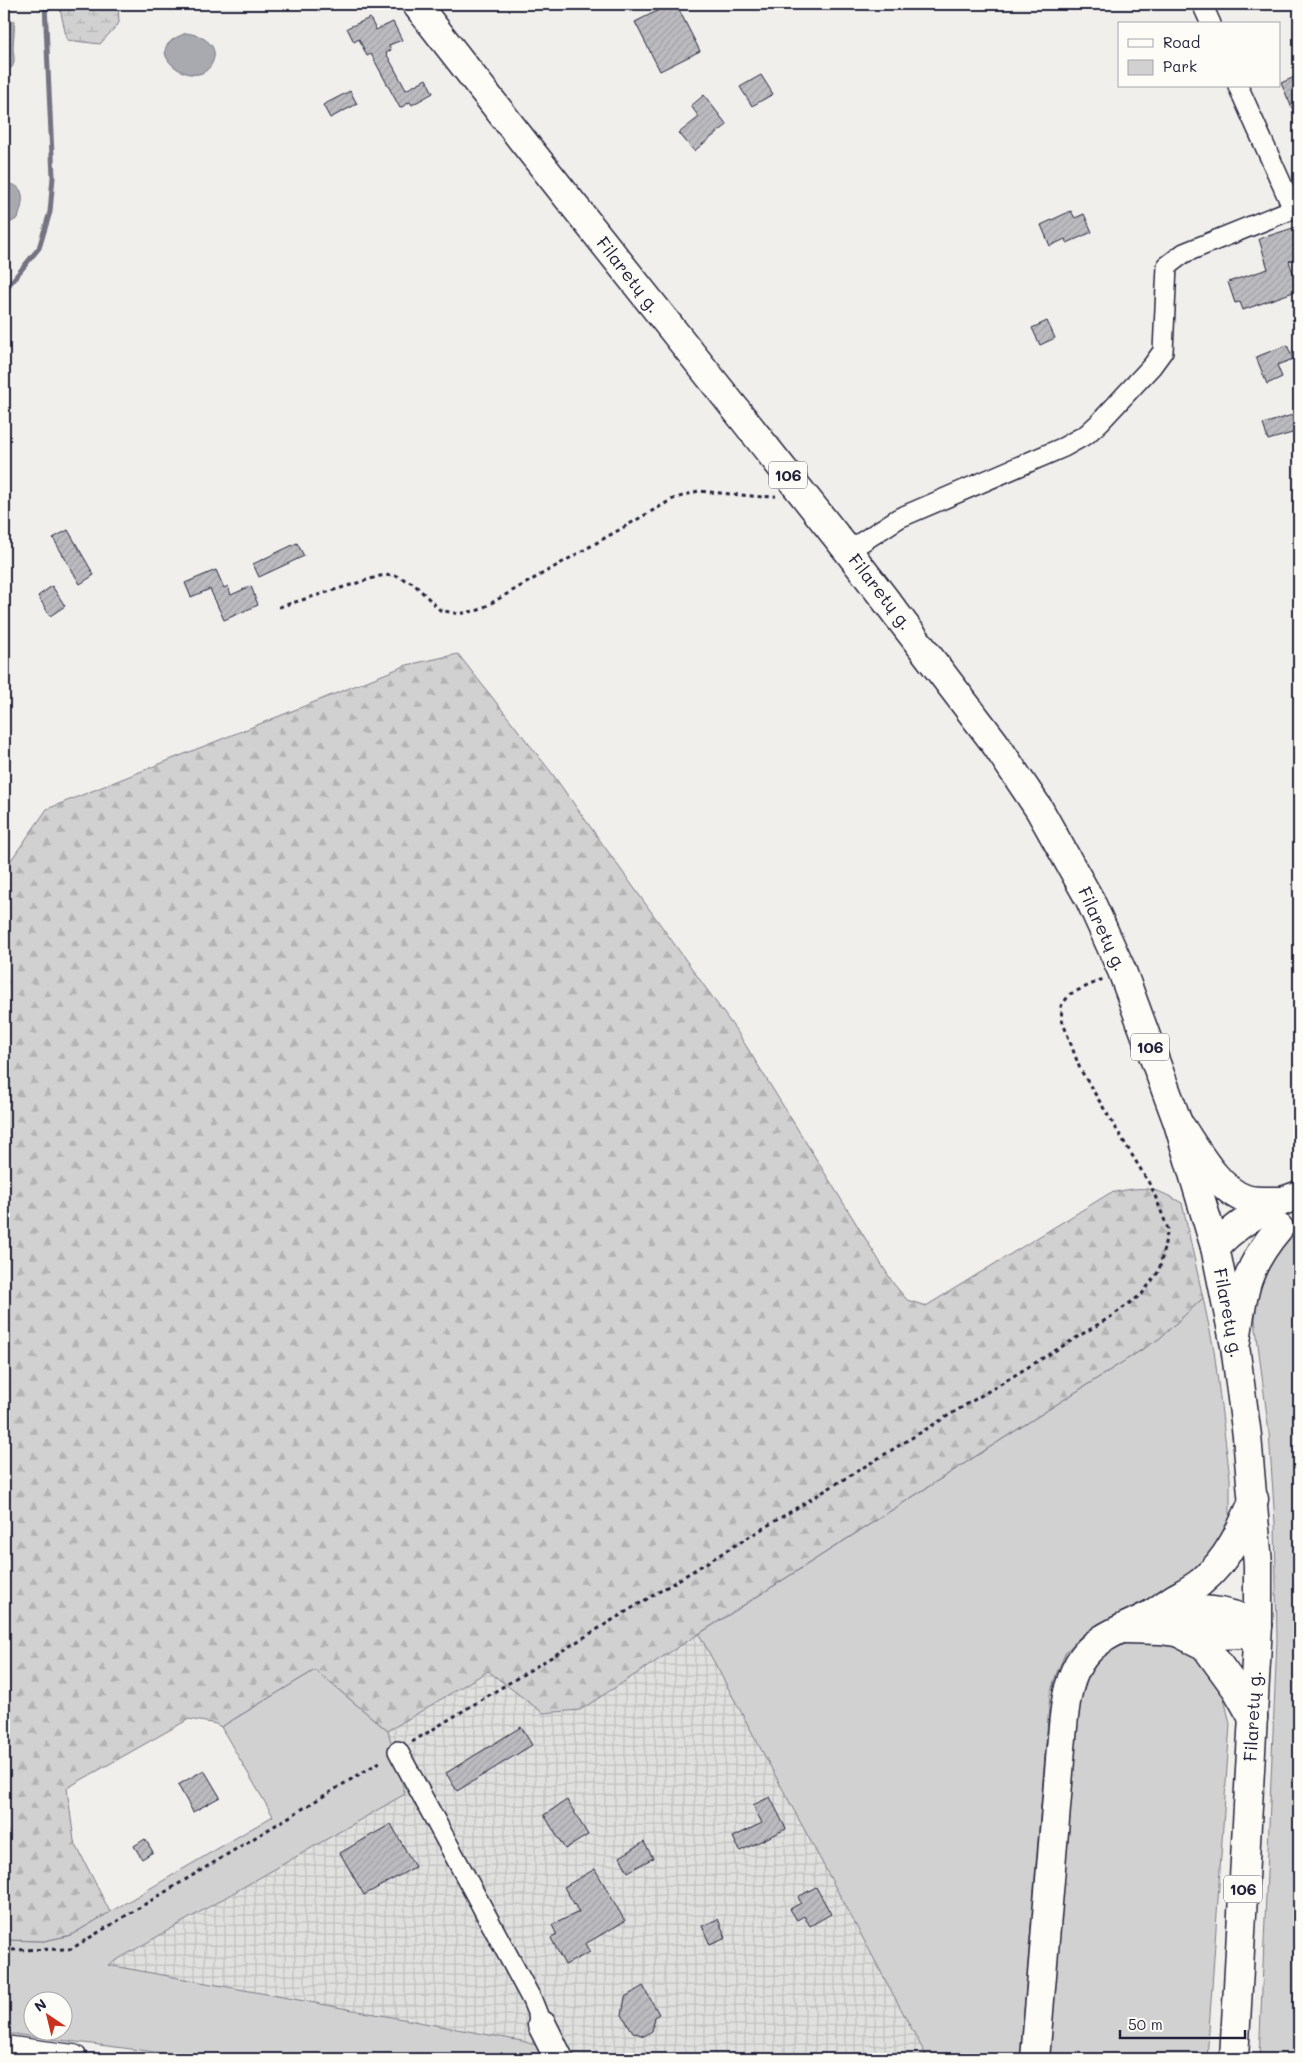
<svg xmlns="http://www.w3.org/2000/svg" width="1303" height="2063" viewBox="0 0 1303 2063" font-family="Mali,sans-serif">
	<defs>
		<pattern id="industrial-grid" width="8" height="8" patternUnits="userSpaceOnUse" patternTransform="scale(1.25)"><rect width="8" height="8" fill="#e0e0df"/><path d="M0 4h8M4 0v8" fill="none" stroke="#c0c0c0"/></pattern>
		<pattern id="forest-firs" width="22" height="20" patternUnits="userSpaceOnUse" patternTransform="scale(1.25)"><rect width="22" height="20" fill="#d2d1d1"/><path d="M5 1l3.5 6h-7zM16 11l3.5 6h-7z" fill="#b4b3b4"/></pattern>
		<pattern id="wetland-marsh" width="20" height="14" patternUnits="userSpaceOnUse" patternTransform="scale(1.25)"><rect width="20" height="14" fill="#d2d1d1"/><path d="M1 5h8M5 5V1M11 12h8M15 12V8" fill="none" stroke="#b4b3b4"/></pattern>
		<pattern id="building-hatch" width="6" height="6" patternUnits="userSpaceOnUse" patternTransform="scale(1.25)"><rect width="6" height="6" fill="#bcbcc0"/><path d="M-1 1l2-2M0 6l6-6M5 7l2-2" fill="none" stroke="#a1a1a6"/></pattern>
	</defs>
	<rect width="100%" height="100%" fill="#f0efec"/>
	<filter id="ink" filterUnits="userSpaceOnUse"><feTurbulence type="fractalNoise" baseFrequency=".02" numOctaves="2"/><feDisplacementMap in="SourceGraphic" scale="10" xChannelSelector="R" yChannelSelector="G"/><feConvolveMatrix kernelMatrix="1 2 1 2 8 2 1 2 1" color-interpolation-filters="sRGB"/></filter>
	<g filter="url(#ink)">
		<path fill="url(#industrial-grid)" d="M699,1633L928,2059H584L522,2041L107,1965L404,1794L388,1731L488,1671L543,1713L580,1710Z"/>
		<g fill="#d2d1d1" stroke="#7a7a86" fill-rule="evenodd">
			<path d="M1299,1223V2059H1259L1277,1640L1275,1523L1269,1433L1253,1304L1267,1257L1283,1237Z"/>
			<path d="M1203,1298L1214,1350L1230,1478V1521L1205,1566L1160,1593L1098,1624L1081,1636L1066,1652L1057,1672L1050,1694L1020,2059H928L699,1634L1160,1338Z"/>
			<path d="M1134,1636L1188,1645L1220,1681L1230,1724L1207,2059H1046L1074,1733C1084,1683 1085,1662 1134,1636Z"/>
			<path d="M315,1670L388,1731L405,1794L108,1965L522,2041L584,2059H211L4,2033V1940L44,1941L71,1935L273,1816L221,1727ZM32,2000H62V2030H32Z"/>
		</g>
		<path fill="url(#forest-firs)" stroke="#7a7a86" d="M458,654L551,772L738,1033L893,1283L907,1300L926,1306L1110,1193C1144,1186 1152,1186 1182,1203L1203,1298L1160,1338L580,1710L543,1713L488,1671L388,1731L315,1670L221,1727L216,1724L189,1719L67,1788L74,1841L110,1912L71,1935L44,1941L4,1940V870L47,809L407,665Z"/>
		<path fill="url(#wetland-marsh)" stroke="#7a7a86" d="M59,4H118L119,23L100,44L67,40Z"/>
		<g fill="#a9a9b0" stroke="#737381">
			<path d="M4,17L14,21C15,31 13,39 13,49C14,59 17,69 4,71Z"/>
			<path d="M186,33C203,35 222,46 211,65C196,90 152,59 169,43C173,38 180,36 186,33Z"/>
			<path d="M4,184C27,183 24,201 18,218L8,224L4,223Z"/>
		</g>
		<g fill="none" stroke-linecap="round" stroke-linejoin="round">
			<path stroke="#737381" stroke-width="5" d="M4,291L39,248L50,212L53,177L45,4"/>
		</g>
		<g fill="url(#building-hatch)" stroke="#22223b">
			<path d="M671,4H676L700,51L660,71L635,22Z"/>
			<path d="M370,18L376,30L393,22L402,40L389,45L391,50L386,53L406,90L426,79L433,93L412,105L410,102L400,108L371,54L367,56L359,39L354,42L347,28Z"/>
			<path d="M761,75L773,94L752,106L740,87Z"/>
			<path d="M1299,75V124L1281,83Z"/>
			<path d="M350,91L357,104L330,118L323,105Z"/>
			<path d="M704,95L727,125L694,151L679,133L699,117L691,106Z"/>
			<path d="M1071,211L1075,218L1084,214L1092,232L1067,243L1065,239L1050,246L1041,225Z"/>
			<path d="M1293,228L1299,250V258L1289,261L1299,290L1243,310L1240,302L1235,303L1228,282L1268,269L1259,239Z"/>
			<path d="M1047,321L1055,338L1040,345L1032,328Z"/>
			<path d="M1287,345L1293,359L1277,365L1282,377L1267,384L1256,357Z"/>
			<path d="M1299,413V431L1268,440L1263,424Z"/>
			<path d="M68,530L94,575L80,584L53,538Z"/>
			<path d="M297,543L304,556L259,577L253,564Z"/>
			<path d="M216,570L224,588L228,586L231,595L251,586L258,605L224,620L210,589L191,597L185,583Z"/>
			<path d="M52,586L65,606L50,616L38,596Z"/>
			<path d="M521,1727L532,1745L457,1791L446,1773Z"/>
			<path d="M204,1770L220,1797L193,1812L178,1785Z"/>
			<path d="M770,1797L786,1829L740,1851L733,1837L762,1823L753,1805Z"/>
			<path d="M567,1800L588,1835L565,1849L544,1815Z"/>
			<path d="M391,1824L415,1867L364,1895L340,1853Z"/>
			<path d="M145,1839L153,1852L142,1859L134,1846Z"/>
			<path d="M644,1842L653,1858L628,1872L620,1857Z"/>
			<path d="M595,1869L625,1921L585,1944L590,1952L565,1965L551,1938L557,1935L552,1925L579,1912L564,1887Z"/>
			<path d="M816,1887L831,1914L810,1926L804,1916L797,1920L790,1909L801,1903L798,1897Z"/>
			<path d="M718,1919L726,1938L710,1945L702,1926Z"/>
			<path d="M643,1986L659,2014L655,2017L652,2031L644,2036L633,2032L622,2015L625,1997Z"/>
		</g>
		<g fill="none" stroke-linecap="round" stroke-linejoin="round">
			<defs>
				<g id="street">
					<path d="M1202,4L1211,24"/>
					<path d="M848,551L899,518L1064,447L1087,434L1100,422L1152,366L1163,351L1167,266L1184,253L1293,209L1238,86"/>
					<path d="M398,1751L532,2000L542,2025"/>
				</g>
				<g id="secondary">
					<path d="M1181,1127C1196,1149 1219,1191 1246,1199C1256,1202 1270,1201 1281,1201"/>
					<path d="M1215,1247C1239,1222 1266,1206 1299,1195"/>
					<path d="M1236,1342C1243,1292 1245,1268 1279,1228"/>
				</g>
				<path id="primary" d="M416,4L526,145L848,551L943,675L994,742L1039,809L1090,900L1122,971L1178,1123L1215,1247L1235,1346L1247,1436L1258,1564V1625L1234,2059"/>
				<g id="highway">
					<path d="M1158,1614C1200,1609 1219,1606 1258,1625"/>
					<path d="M1125,1629L1160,1630L1197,1635H1218L1241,1634L1258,1625"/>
					<path d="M1181,1634L1205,1646L1237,1690L1253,1718"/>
					<path d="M542,2025L559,2059"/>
					<path d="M4,2050L73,2059"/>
					<path d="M1035,2059L1061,1748C1064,1720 1064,1689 1079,1663C1095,1636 1124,1629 1150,1615C1159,1610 1167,1603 1175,1598C1184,1593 1194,1588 1201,1582C1228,1560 1241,1530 1254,1499"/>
				</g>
			</defs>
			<use href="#street" stroke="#22223b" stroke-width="22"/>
			<use href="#secondary" stroke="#22223b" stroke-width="31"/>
			<use href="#primary" stroke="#22223b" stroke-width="31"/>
			<use href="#highway" stroke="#22223b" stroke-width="31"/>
			<g stroke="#22223b" stroke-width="3" stroke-dasharray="4 4" stroke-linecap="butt">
				<path d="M279,607L380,576L394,575L413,583L440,610L459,614L479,610L673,499L698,491L763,497L776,496"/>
				<path d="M412,1742L1112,1316L1142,1294L1159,1271L1168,1229L1152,1188L1080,1069L1062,1020L1061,1006L1070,994L1103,979"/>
				<path d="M4,1950L71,1949L383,1760"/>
			</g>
			<use href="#street" stroke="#fdfcf7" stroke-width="19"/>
			<use href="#secondary" stroke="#fdfcf7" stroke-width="28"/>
			<use href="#primary" stroke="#fdfcf7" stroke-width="28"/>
			<use href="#highway" stroke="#fdfcf7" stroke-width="28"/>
		</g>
	</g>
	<g text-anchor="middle" stroke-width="4" stroke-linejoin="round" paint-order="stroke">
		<g fill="#fdfcf7" stroke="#646373" stroke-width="1">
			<rect x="769" y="461.5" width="38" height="27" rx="4"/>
			<rect x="1131" y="1033.5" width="38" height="27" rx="4"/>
			<rect x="1224" y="1875.5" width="38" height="27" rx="4"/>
		</g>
		<g font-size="16" font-weight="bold" fill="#22223b">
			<text x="788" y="481">106</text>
			<text x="1150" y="1053">106</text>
			<text x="1243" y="1895">106</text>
		</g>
		<g font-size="18" fill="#22223b" stroke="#fdfcf7">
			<text transform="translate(628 275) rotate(52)" y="6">Filaretų g.</text>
			<text transform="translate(880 592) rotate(52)" y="6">Filaretų g.</text>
			<text transform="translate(1102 929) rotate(65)" y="6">Filaretų g.</text>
			<text transform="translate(1228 1313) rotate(79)" y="6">Filaretų g.</text>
			<text transform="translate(1253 1716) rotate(-87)" y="6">Filaretų g.</text>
		</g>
	</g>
	<rect width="1303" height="2063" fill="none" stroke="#fdfcf7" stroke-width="20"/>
	<rect x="10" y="10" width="1283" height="2043" fill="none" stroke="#22223b" stroke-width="2" filter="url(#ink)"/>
	<rect x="1118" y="22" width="162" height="65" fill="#fdfcf7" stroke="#a5a5ac"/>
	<rect x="1128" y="39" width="25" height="8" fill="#fdfcf7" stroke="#a5a5ac"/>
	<text x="1163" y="48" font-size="15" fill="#22223b">Road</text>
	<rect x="1128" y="60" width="25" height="15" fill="#d2d1d1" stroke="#a5a5ac"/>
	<text x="1163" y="72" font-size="15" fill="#22223b">Park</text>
	<g transform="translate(48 2016) rotate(325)"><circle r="24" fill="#fdfcf7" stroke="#a5a5ac"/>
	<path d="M0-4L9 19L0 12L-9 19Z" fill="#c8321e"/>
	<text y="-8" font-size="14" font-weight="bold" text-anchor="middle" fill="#22223b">N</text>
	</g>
	<path d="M1120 2030v8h125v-8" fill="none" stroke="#22223b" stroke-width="2.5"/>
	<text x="1128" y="2030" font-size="15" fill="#22223b" stroke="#fdfcf7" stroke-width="4" paint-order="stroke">50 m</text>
</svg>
